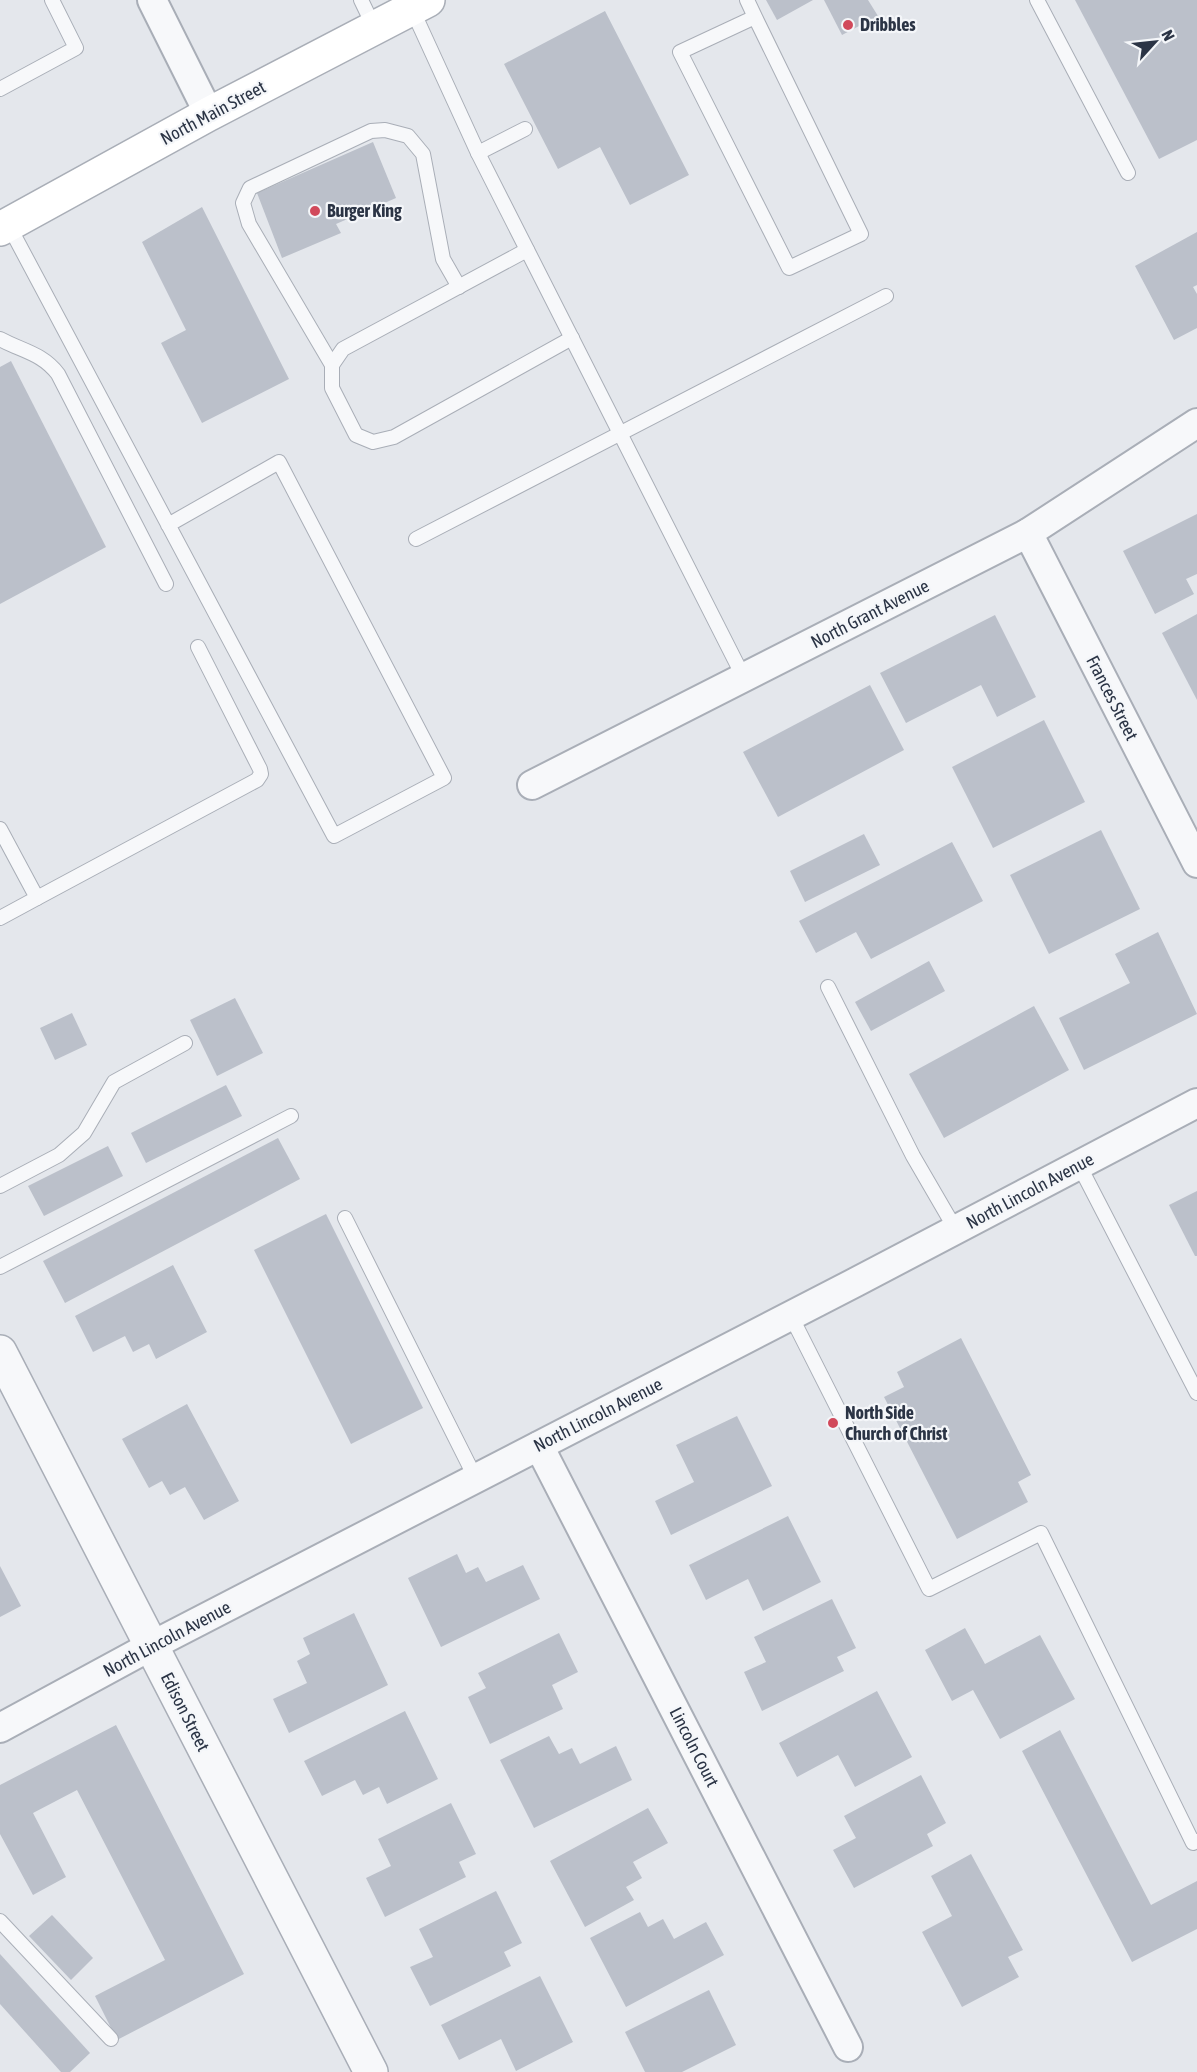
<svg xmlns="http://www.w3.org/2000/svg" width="1197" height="2072" viewBox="0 0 1197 2072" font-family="'Asap Condensed',sans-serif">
	<rect width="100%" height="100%" fill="#e4e7ec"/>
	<g fill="#bbc0ca">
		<path d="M766,0H813L777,20Z"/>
		<path d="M824,0H868L878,16L842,35Z"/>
		<path d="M1075,0H1197V140L1159,159Z"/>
		<path d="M605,11L689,175L630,205L600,147L558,169L504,64Z"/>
		<path d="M373,142L396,198L336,224L341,233L282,258L257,193Z"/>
		<path d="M202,207L289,379L202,423L161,343L186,330L142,242Z"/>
		<path d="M1197,232V285L1193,287L1197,294V328L1174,340L1135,266Z"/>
		<path d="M11,361L106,547L0,604V367Z"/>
		<path d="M1197,514V574L1186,579L1194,594L1155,614L1123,551Z"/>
		<path d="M1197,614V700L1162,633Z"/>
		<path d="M995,615L1036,697L997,717L981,685L906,723L880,673Z"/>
		<path d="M870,685L904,750L778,817L743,752Z"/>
		<path d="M1044,720L1085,802L993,848L952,767Z"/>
		<path d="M1101,830L1140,909L1049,954L1010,875Z"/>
		<path d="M864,834L880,865L805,902L790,871Z"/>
		<path d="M952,842L983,901L871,959L856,932L816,953L799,921Z"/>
		<path d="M1158,932L1197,1014L1084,1070L1059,1018L1130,983L1115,954Z"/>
		<path d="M929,961L945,991L871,1031L855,1002Z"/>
		<path d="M235,998L263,1053L217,1076L190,1020Z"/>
		<path d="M1034,1006L1069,1070L944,1138L909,1074Z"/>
		<path d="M72,1013L87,1045L55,1060L40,1028Z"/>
		<path d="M226,1085L242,1116L146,1163L131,1133Z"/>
		<path d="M278,1138L300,1179L65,1303L43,1261Z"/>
		<path d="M108,1146L123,1176L44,1216L28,1186Z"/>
		<path d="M1197,1191V1256H1195L1169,1205Z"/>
		<path d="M326,1214L423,1408L351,1444L254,1250Z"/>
		<path d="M173,1265L207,1332L156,1359L149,1344L133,1352L125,1336L93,1352L75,1316Z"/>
		<path d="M961,1338L1031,1475L1018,1482L1028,1502L957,1539L884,1397L904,1387L897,1372Z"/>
		<path d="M187,1404L239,1501L204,1520L185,1487L170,1495L162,1481L149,1488L122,1439Z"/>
		<path d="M737,1416L772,1486L671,1535L655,1501L694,1482L676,1445Z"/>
		<path d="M788,1516L821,1582L763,1611L748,1579L706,1600L689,1565Z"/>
		<path d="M457,1554L466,1573L478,1567L486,1582L523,1565L540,1599L441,1647L408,1578Z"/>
		<path d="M0,1566L21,1606L0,1617Z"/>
		<path d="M832,1599L856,1648L837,1657L844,1671L762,1711L744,1672L766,1662L754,1637Z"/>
		<path d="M354,1613L388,1685L289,1733L273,1699L307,1683L297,1661L310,1654L303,1638Z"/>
		<path d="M965,1628L985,1664L1040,1635L1075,1699L1000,1739L973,1690L952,1701L925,1650Z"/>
		<path d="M559,1633L578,1672L552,1685L563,1709L490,1744L468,1697L486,1688L478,1673Z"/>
		<path d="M877,1691L912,1757L855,1787L838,1755L797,1777L779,1743Z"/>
		<path d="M405,1711L438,1779L387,1804L379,1787L363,1795L355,1780L322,1796L304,1761Z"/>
		<path d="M116,1725L244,1974L117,2040L95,1996L165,1960L77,1790L33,1813L66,1877L33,1895L0,1834V1785Z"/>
		<path d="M1060,1730L1151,1905L1197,1881V1929L1132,1962L1022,1751Z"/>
		<path d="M549,1736L559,1754L572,1748L580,1764L616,1746L632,1780L534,1828L500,1760Z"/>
		<path d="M921,1775L946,1823L927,1834L933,1846L854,1888L833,1850L856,1838L844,1816Z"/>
		<path d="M451,1803L476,1854L459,1862L466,1877L385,1917L366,1878L391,1866L378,1839Z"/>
		<path d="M648,1808L668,1843L633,1862L642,1878L626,1887L634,1900L585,1927L550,1861Z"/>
		<path d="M971,1854L1023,1950L1008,1957L1019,1977L962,2007L922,1932L952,1916L931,1876Z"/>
		<path d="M496,1891L522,1943L504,1952L511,1966L430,2006L410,1967L433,1957L419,1929Z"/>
		<path d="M640,1912L648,1927L663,1919L674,1939L706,1922L724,1955L626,2007L590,1938Z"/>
		<path d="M52,1915L93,1958L71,1980L29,1936Z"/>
		<path d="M0,1954L90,2053L70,2072H61L0,2004Z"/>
		<path d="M540,1976L573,2042L516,2071L501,2039L459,2060L441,2025Z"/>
		<path d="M709,1990L736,2045L682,2072H645L625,2032Z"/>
	</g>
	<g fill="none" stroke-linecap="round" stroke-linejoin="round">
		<defs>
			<g id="service">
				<path d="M361,0L374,27"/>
				<path d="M747,0L755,17L861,234L789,268L680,52L755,17"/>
				<path d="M1037,0L1128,173"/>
				<path d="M412,9L478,153L744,678"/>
				<path d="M0,89L76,48L52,0"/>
				<path d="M478,153L525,129"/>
				<path d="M8,224L334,836L444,778L279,462L168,525"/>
				<path d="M527,250L343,349L332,365V388L356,435L373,442L394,437L572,338"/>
				<path d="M0,339C22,351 42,353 58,374L166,584"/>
				<path d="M332,365L249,224L243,203L250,188L371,131L385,130L408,136L423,154L443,259L459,287"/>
				<path d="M416,539L886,296"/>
				<path d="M0,829L37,898L0,918"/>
				<path d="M37,898L257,780L261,774L260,769L198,647"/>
				<path d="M828,987L913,1156L956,1230"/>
				<path d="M1079,1165L1197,1393"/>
				<path d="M0,1186L59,1155L84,1133L114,1082L185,1043"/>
				<path d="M345,1218L476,1479"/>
				<path d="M0,1267L291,1116"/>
				<path d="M791,1316L929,1589L1041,1533L1193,1843L1197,1841"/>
				<path d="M0,1921L111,2039"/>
			</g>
			<g id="minor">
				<path d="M152,0L209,114"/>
				<path d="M1028,533L1197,863"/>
				<path d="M532,785L1028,533L1197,423"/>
				<path d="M539,1446L848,2047"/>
				<path d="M0,1728L151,1646L856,1282L1197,1103"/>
			</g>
			<path id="tertiary" d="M0,1352L371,2072"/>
			<path id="secondary" d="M0,229L209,114L428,0"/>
		</defs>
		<use href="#service" stroke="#a9aeb7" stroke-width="16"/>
		<use href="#minor" stroke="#a9aeb7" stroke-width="32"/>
		<use href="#tertiary" stroke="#a9aeb7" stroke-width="36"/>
		<use href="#secondary" stroke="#a9aeb7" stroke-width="36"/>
		<use href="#service" stroke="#f7f8fa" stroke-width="14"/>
		<use href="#minor" stroke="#f7f8fa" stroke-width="28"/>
		<use href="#tertiary" stroke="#f7f8fa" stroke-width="33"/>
		<use href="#secondary" stroke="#fff" stroke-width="33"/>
	</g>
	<g fill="#d1495b" stroke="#f4f6f9" stroke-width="2">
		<circle cx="848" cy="25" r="6"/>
		<circle cx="315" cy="211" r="6"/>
		<circle cx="833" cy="1423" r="6"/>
	</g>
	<g text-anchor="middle" stroke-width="4.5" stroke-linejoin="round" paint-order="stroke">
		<g font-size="18" font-weight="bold" fill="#2b3445" stroke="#f4f6f9" text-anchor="start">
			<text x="860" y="31">Dribbles</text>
			<text x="327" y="217">Burger King</text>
			<text x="845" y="1419">North Side<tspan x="845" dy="21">Church of Christ</tspan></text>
		</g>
		<g font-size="18" fill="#2b3445" stroke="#f4f6f9">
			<text transform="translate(213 113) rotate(-28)" y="6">North Main Street</text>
			<text transform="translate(870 614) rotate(-27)" y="6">North Grant Avenue</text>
			<text transform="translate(1112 698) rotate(63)" y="6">Frances Street</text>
			<text transform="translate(1030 1191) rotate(-28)" y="6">North Lincoln Avenue</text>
			<text transform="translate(598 1415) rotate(-27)" y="6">North Lincoln Avenue</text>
			<text transform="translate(167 1639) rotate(-28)" y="6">North Lincoln Avenue</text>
			<text transform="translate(185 1712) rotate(63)" y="6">Edison Street</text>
			<text transform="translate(694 1747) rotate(63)" y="6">Lincoln Court</text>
		</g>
	</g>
	<g transform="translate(1155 42) rotate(63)" stroke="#f4f6f9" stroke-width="4.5" paint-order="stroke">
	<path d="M0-4.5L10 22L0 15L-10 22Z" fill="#2b3445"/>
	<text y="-9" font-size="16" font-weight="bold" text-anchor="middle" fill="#2b3445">N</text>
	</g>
</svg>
